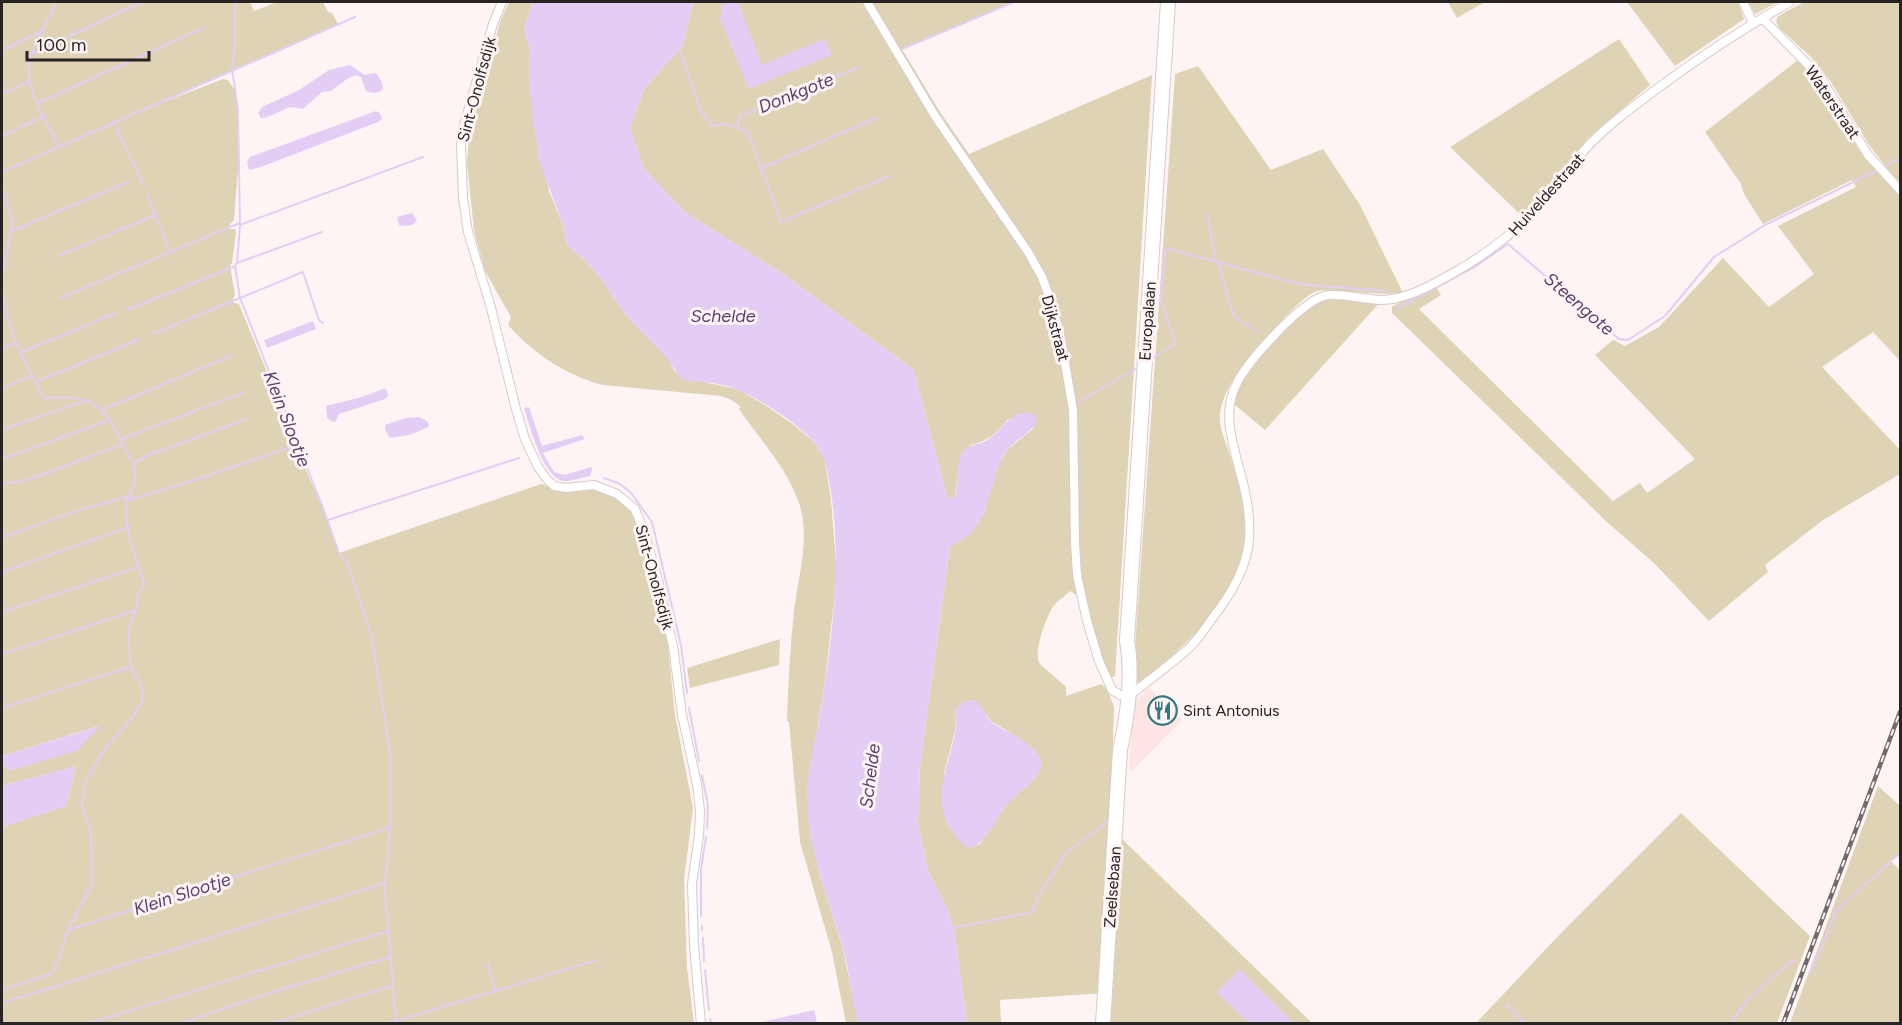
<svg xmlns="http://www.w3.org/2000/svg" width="1902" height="1025" viewBox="0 0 1902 1025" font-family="Figtree,sans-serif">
	<rect width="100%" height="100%" fill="#fef4f4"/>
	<path fill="#fee4e3" d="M1149,688L1182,720L1132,771L1129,768L1133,703Z"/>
	<g fill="#ded3b5" fill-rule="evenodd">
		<path d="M2,2H250L254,11L277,2H323L328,12L332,13L338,24L132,114L223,79L228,80L236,92L238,111V169L234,220L230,224L229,229H235L236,232L232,263L230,265L235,295L233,298L234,303L239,304L294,438L293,442L289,444L292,448L297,450L323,508L339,553L541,484C576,497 611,476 635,518L654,579L668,647L675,715L693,808L684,879L687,968L694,1023H2V827L66,806L76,766L2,786V764L10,771L99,726L2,756Z"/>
		<path d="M509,2H533L524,29L530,51L529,77L549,191L564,228L567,245L587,262L601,279L625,314L667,357L675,372L708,383L737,389L765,405L794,425L814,442L824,457L831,499L837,576L825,680L807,792L819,872L843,949L858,1023H846L832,952L800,842L789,722L787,721C788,685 790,648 794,611C798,577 810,540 800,506C788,469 761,441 739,409L741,407L732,400L721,396L603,385C567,376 533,353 508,325L511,317L485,271L474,231L467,163L470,127L479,102L500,22Z"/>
		<path d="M693,2H1013L902,49L940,112L969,154L1152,75L1115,676L1111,678L1104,672L1082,599L1070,591C1065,596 1059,600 1055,604C1047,614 1032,654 1040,664L1066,687V696L1101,684L1107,688L1114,707L1105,993L1000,1000L1001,1023H967L954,929L948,910L928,871L918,824L920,766L950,547L969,534L985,511L997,468L1007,450L1034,428L1008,419C997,432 989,441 971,445L959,464L955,496L948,499L913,369L780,272L686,213L644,169L630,128L644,89L683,45ZM974,700L992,722L1014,735L1038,774L1006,805L980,844L969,848L944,773L955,731V710L963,702Z"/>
		<path d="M1448,2H1485L1457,18Z"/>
		<path d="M1627,2H1738L1744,19L1675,66Z"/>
		<path d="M1748,2H1778L1755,14Z"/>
		<path d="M1804,2H1900V183L1891,173L1869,145L1831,82L1811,57L1779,28L1776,21L1778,16Z"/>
		<path d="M1619,39L1650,85L1587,139L1555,181L1523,217L1450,147Z"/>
		<path d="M1798,60L1812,75L1858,149L1900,196V361L1873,332L1822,367L1900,450V474L1823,520L1765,565L1768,572L1709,621L1654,563L1608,523L1392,313V307L1402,301L1436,287L1441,295L1419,309L1613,501L1640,483L1647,493L1695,459L1595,355L1613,340L1625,346L1659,327L1723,258L1769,307L1814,274L1778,226L1856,187L1852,180L1763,224L1744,194L1741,184L1705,132Z"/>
		<path d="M1198,66L1271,170L1323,149L1360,205L1403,293C1380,295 1358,292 1335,291C1330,291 1322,290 1317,291C1304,295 1283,320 1273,330C1253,349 1217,392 1220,422C1221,432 1226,443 1229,452C1240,487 1251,522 1242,559C1230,605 1177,655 1139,683L1136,680L1134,672L1136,633L1175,74Z"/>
		<path d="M1327,295L1382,300L1265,430L1230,401L1237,382L1280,330Z"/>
		<path d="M780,639L779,665L690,688L687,668Z"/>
		<path d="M1878,786L1900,806V853L1891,861L1900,870V1023H1790Z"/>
		<path d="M1681,813L1810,936L1777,1023H1476L1563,931Z"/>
		<path d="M1121,838L1311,1022L1310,1024H1109Z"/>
	</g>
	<g fill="#e4cdf4">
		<path d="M533,2H693L683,45L644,89L630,128L644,169L686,213L780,272L913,369L948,499L955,496C959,482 955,465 962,453C967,444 979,445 987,440C1004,430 1010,407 1034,414L1037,421C1030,435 1013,440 1005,453C990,479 992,511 970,534C964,539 956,543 950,547L920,766L918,824L928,871L948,910L954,929L967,1023H858C851,999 850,973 843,948C828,897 807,848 807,794C807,769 816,739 820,713C832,638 842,569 831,492C828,478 827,461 819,449C806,427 751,393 727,386C712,382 696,382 682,380L666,357L625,314L601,279L587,262L567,245L564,228L540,163L533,120L529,77L530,51L524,29Z"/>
		<path d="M723,2H738L762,65L824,39L832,55L751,88L748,87L720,19Z"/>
		<path d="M350,65L364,75L376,73L382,82L383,89C378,94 372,93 366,91L361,77L356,75L347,79L331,91L322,92L303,109L290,107L265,118H261L258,113L262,107L299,90L329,70Z"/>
		<path d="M376,111L380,113L382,119L378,122L261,167L249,170L247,162L250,157Z"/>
		<path d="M412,213L417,221C412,226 406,227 399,225L397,217Z"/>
		<path d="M313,321L316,329L267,348L264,340Z"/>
		<path d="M383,389H386L388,396L385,399L339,414L336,421L333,422L327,418L326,406L362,397Z"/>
		<path d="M529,407L542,446L582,435L585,439L543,453L554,472L565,475L591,467L592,470L590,476C582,477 571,482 563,481C542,476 530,426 524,408Z"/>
		<path d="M419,417C424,419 428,420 429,426C417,434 404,436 390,438L385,430V425L405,418Z"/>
		<path d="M974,700C984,706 985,718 994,724C1008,733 1054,751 1038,774C1029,787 1012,797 1002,811C993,824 985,845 969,848C959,843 956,837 950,828C931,799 949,764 955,733C956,726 955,717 955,710L963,702Z"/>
		<path d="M100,726L78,750L10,771L2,764V756Z"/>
		<path d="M76,766L66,806L2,827V786Z"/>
		<path d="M1239,969L1294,1023H1249L1217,993Z"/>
		<path d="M814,1010L817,1023H758Z"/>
	</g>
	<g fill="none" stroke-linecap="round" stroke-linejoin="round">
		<g stroke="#e4cdf4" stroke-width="2">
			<path d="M56,2C49,19 38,35 32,53C20,84 45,118 58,145"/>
			<path d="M235,2V49L232,69L238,111L240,226L237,263L235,266L240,298L323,508L339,553L347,562L372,639L390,753V828L385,889L396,1021L394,1024"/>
			<path d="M678,46L701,112L713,126L726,124L748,132L781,222L890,176"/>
			<path d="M902,49L1014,2"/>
			<path d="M2,50L42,31"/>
			<path d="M31,54L142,2"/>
			<path d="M2,94L29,81"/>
			<path d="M38,103L203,28"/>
			<path d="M113,121L144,186"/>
			<path d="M738,128L740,116L859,67"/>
			<path d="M2,136L44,116"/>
			<path d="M1887,165L1900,159"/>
			<path d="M761,168L876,118"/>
			<path d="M2,175L4,171L355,17"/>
			<path d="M2,187L12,218V227L2,277"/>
			<path d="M148,196L170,252"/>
			<path d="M1207,213L1215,258L1218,262L1234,317L1259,332"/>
			<path d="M240,225L423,157"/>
			<path d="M11,231L128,182"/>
			<path d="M58,256L156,215"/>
			<path d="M237,263L322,232"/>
			<path d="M2,288C8,331 23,360 44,398C92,395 102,402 123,444C127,452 135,463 135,473C136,488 127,496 126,507C125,532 137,560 144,583L138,595L136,610L128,630L131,667L142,686V702L132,718L104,750L85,782L82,806L91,832L92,884L68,930L53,973L2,990"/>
			<path d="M60,298L240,223"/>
			<path d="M1398,308L1476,266L1508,244L1619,339L1628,340L1665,316L1714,257L1765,225L1874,172"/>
			<path d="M127,310L235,266"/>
			<path d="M153,334L303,272L319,320L323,323"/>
			<path d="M2,349L15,343"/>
			<path d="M20,353L116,313"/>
			<path d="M1153,358L1175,344L1161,302L1165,250L1169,249L1291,282L1308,285L1386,291"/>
			<path d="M36,382L140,339"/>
			<path d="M2,388L32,376"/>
			<path d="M1078,402L1135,369"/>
			<path d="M104,409L231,356"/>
			<path d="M2,430L84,401"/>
			<path d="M121,439L245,392"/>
			<path d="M2,459L109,420"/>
			<path d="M133,463L149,455L247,419"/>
			<path d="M604,478L620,484L631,493L652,522L681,645L687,693"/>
			<path d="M2,484L28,480L123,444"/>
			<path d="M129,500L198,479L297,445"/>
			<path d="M328,520L519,458"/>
			<path d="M2,537L86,508L130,496"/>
			<path d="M2,572L129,527"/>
			<path d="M2,612L138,567"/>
			<path d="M2,654L136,610"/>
			<path d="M2,708L130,667"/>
			<path d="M689,708L699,761"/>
			<path d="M702,775L708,805L707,828"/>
			<path d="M701,916V869L706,837"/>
			<path d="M702,926V930"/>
			<path d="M952,928L1033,912L1039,895L1066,853L1111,819"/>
			<path d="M68,930L388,828"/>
			<path d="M703,938L704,961"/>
			<path d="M488,963L495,989"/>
			<path d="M705,970L709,1010"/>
			<path d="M1810,974L1836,911L1900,853"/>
			<path d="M2,1003L385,883"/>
			<path d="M1506,1004L1526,1024"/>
			<path d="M710,1019L711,1024"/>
			<path d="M87,1024L388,931"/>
			<path d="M179,1024L267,994L390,957"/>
			<path d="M271,1024L391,986"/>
			<path d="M386,1024L597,960"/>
			<path d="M1730,1024L1749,998L1790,962L1795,961"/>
		</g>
		<defs>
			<g id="street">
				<path d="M502,2L493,24L464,125L461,144L463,198L468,232L491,308L516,409L525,439L538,467L546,478L554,486L566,488L594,485L617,494L635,509L645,534L658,580L673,646L682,715L697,784L700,811L699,835L692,884L694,945L701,1024"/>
				<path d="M867,2L935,116L1028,252L1042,277L1049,296L1060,334L1073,410L1075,543L1077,575L1087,621L1099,661L1112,690L1120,695"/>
				<path d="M1743,2L1753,23"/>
				<path d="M1762,18L1821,78L1868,155L1900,190"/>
				<path d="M1128,694L1134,692C1152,678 1171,664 1188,649C1198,640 1206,627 1214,616C1254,565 1257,529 1239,468C1231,437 1222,410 1238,381C1250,359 1300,303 1324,296C1338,292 1365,300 1381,300C1407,300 1433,284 1455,272C1492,251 1525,224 1552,192C1565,177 1575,160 1588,146C1609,124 1634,106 1658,88C1700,57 1744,28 1790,2"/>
			</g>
			<path id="primary" d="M1103,1024L1120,750C1128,715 1133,675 1127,640L1168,2"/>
		</defs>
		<use href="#street" stroke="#dac9c9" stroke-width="10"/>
		<use href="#primary" stroke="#dac9c9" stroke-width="16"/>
		<use href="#street" stroke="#fff" stroke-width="8"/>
		<use href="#primary" stroke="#fff" stroke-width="14"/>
		<defs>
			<path id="rail" d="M1783,1024L1900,712"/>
		</defs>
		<use href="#rail" stroke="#726a6a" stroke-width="4.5"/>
		<use href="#rail" stroke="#fef4f4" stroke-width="2" stroke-dasharray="7" stroke-linecap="butt"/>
	</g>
	<defs>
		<symbol id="restaurant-ring" viewBox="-11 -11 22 22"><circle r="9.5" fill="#fef4f4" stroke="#327a83" stroke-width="1.5"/><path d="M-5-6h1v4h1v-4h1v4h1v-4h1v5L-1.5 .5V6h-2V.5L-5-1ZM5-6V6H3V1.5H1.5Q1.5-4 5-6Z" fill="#327a83"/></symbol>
	</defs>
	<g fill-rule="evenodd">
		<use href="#restaurant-ring" x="1146" y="694" width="33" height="33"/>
	</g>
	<g text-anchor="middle" stroke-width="6" stroke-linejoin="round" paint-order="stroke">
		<g font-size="16" fill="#292323" stroke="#fef4f4">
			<text transform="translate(476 89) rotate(-75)" y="6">Sint-Onolfsdijk</text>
			<text transform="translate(1833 102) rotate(56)" y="6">Waterstraat</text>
			<text transform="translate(1546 194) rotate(-48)" y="6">Huiveldestraat</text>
			<text transform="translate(1147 321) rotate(-86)" y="6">Europalaan</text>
			<text transform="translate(1056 328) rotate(75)" y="6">Dijkstraat</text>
			<text transform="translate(655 577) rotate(75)" y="6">Sint-Onolfsdijk</text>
			<text transform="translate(1112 887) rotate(-86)" y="6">Zeelsebaan</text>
		</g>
		<g font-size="16" fill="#292323" stroke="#fef4f4" text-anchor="start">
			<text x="1183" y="716">Sint Antonius</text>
		</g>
		<g font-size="18" font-style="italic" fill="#5c3e70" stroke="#fef4f4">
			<text transform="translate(796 93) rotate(-22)" y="6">Donkgote</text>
			<text transform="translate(1579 304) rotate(41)" y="6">Steengote</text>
			<text x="723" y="322">Schelde</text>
			<text transform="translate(287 419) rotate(69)" y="6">Klein Slootje</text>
			<text transform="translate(870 776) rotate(-83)" y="6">Schelde</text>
			<text transform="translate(182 894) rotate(-18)" y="6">Klein Slootje</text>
		</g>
	</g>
	<rect width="1902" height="1025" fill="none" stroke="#292323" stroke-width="6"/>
	<path d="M27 51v9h122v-9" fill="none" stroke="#292323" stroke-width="3"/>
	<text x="36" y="51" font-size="18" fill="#292323" stroke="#fef4f4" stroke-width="4.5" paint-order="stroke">100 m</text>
</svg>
